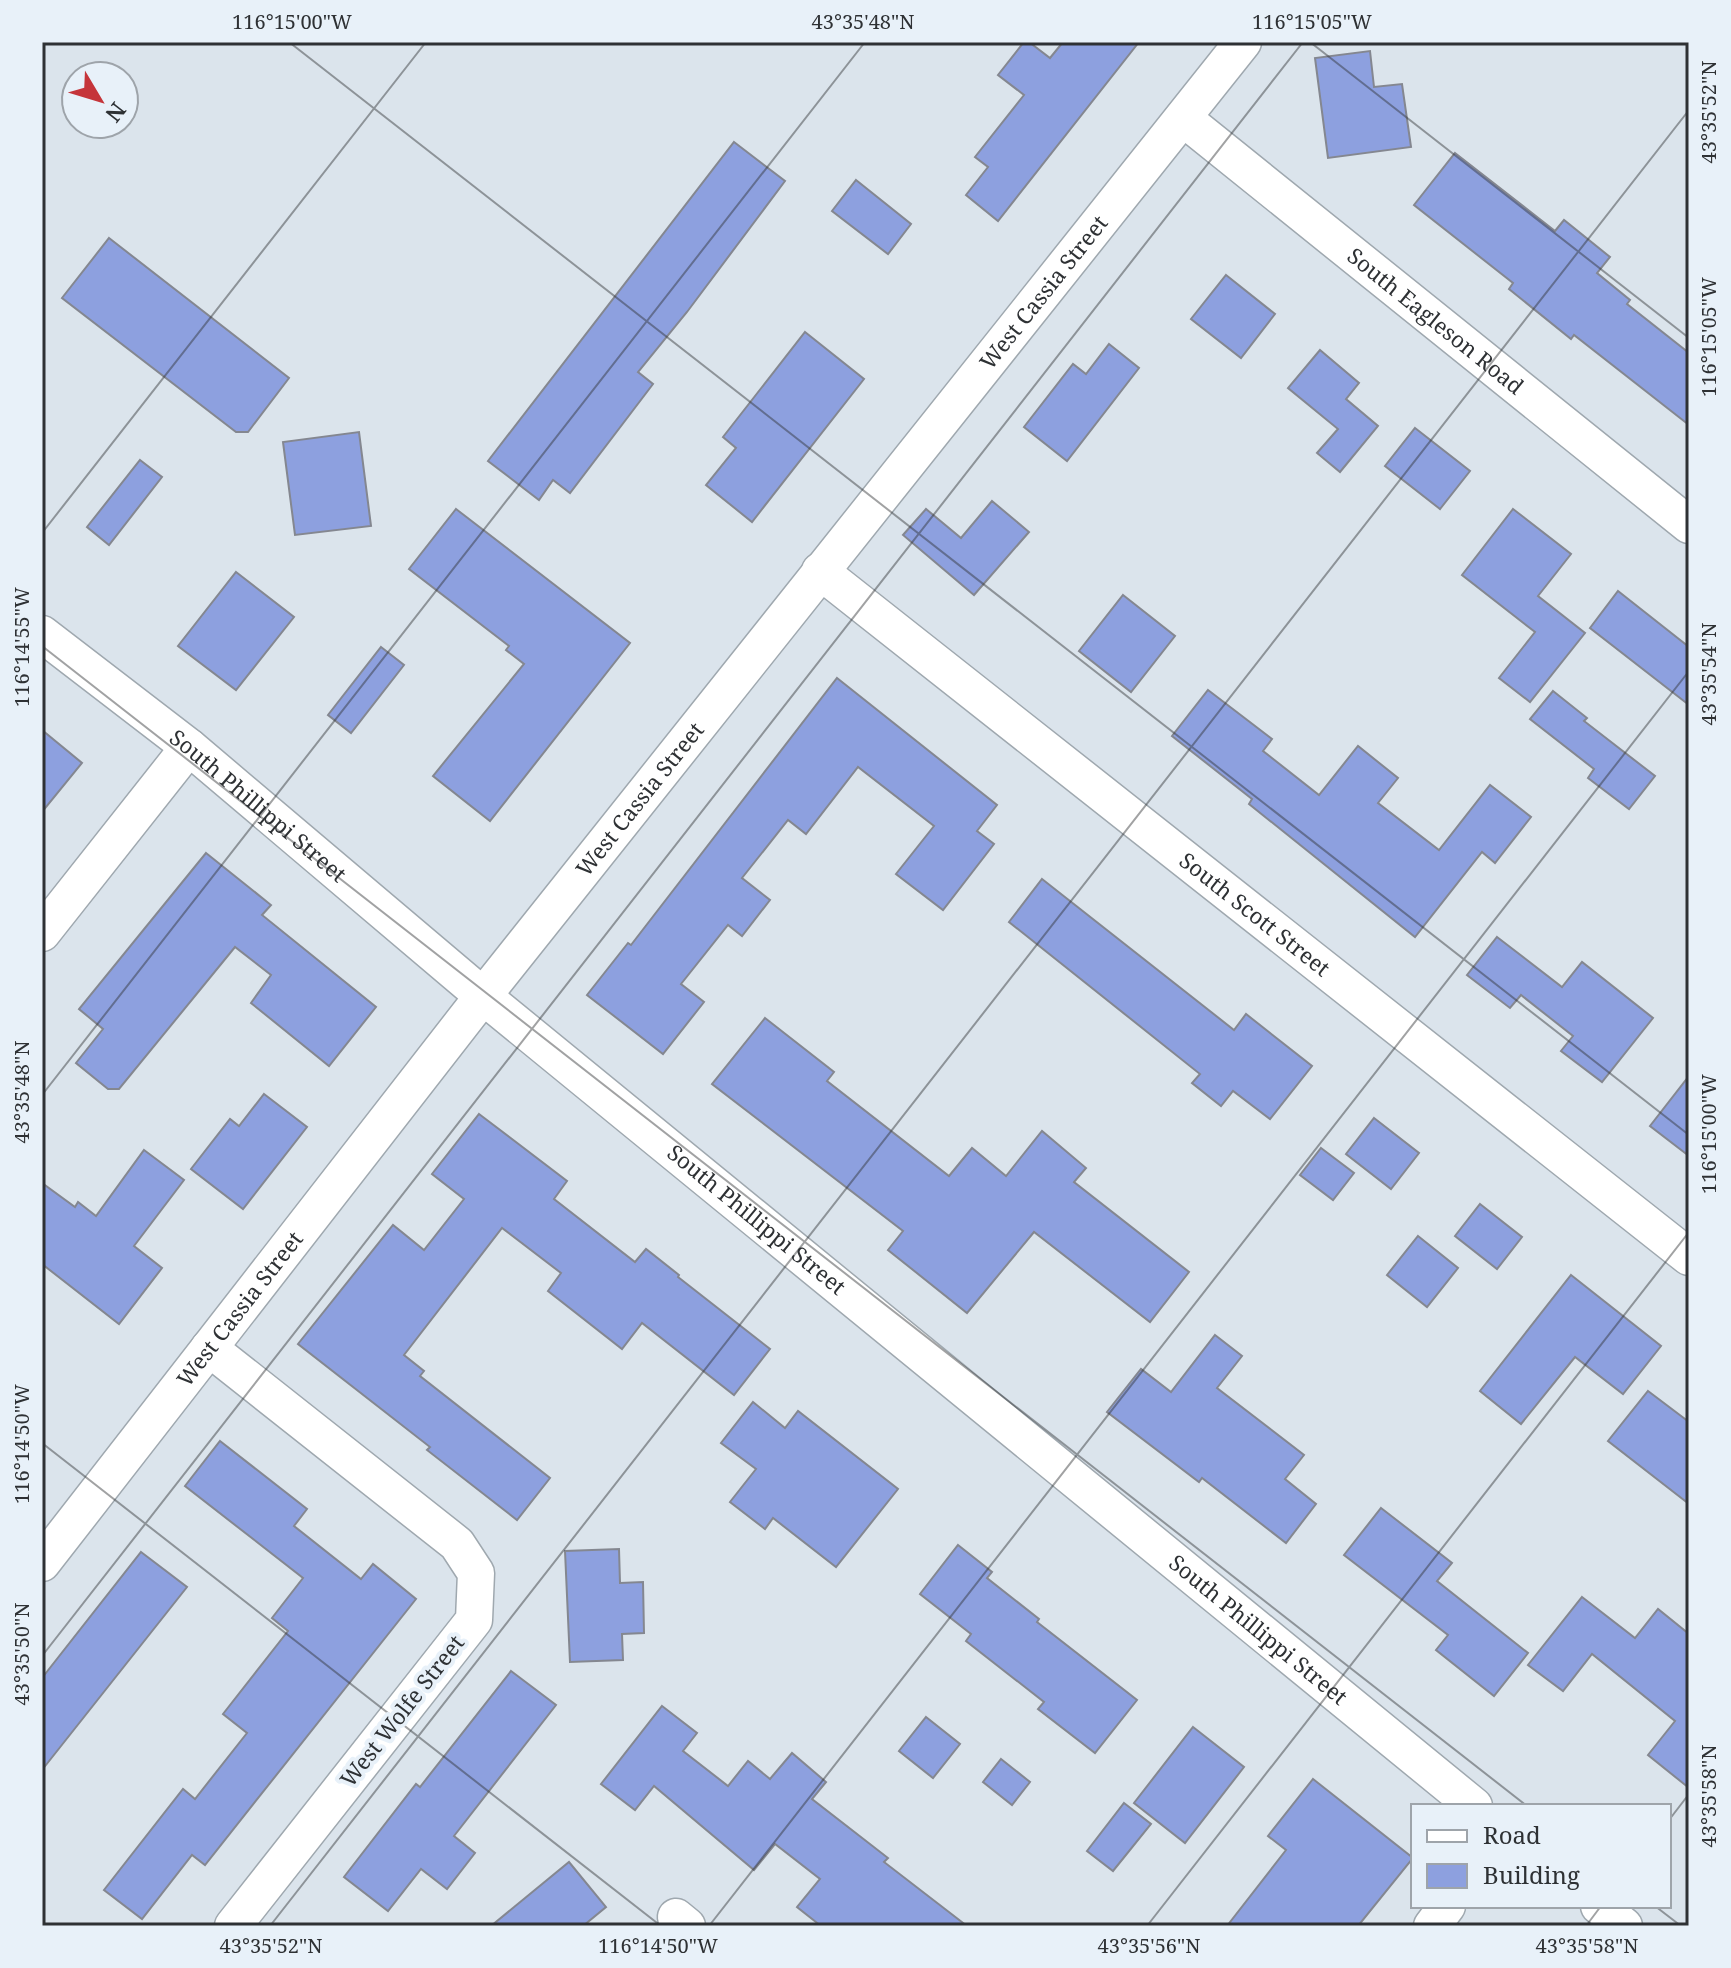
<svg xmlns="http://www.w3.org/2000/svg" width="1731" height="1968" viewBox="0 0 1731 1968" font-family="'Noto Serif',serif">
	<rect width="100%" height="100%" fill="#dbe4ec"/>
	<g fill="#8da0df" stroke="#848790" stroke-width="2">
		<path d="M1024,42H1029L1050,58L1063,42H1139L998,221L966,195L988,167L975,157L1024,95L998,75Z"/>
		<path d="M1370,51L1374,87L1402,84L1411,147L1328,158L1315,58Z"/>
		<path d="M734,142L785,181L687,312L638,372L653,384L570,493L553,480L539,500L488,461Z"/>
		<path d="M1455,153L1555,231L1564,220L1610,257L1597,273L1630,300L1627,304L1689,353V425L1574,335L1571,339L1509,289L1513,283L1414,205Z"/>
		<path d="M856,180L911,224L888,254L832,211Z"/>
		<path d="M109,238L289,378L248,432H236L62,298Z"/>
		<path d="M1226,275L1275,314L1241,358L1191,319Z"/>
		<path d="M805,332L864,379L752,522L706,485L736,448L723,437Z"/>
		<path d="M1109,344L1139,368L1067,461L1024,427L1073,364L1086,374Z"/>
		<path d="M1320,350L1359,383L1346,399L1378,426L1340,472L1317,453L1338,429L1288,388Z"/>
		<path d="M1415,428L1470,471L1440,509L1385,466Z"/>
		<path d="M359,432L371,526L295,535L283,442Z"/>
		<path d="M140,460L162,477L109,545L87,527Z"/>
		<path d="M992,501L1029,532L974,595L903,535L926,509L961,538Z"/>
		<path d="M456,509L630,643L490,821L433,776L524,664L506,650L509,646L409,569Z"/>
		<path d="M1513,509L1571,554L1538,596L1585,633L1530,702L1499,678L1535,632L1462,575Z"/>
		<path d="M236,572L294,617L236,690L178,646Z"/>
		<path d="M1618,591L1689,647V705L1590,628Z"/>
		<path d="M1123,595L1175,636L1131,692L1079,651Z"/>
		<path d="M381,647L404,665L351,733L328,715Z"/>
		<path d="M837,678L997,805L977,831L994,844L943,910L896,874L934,826L858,767L806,834L788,820L742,878L770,900L742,936L728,925L681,984L704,1002L663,1054L587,995L628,943L631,945Z"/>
		<path d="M1208,690L1272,739L1263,751L1319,795L1358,746L1398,778L1378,803L1439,850L1490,785L1531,817L1495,863L1482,852L1415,937L1249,804L1252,799L1172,736Z"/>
		<path d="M1553,691L1587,718L1584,721L1655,776L1629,809L1588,778L1594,769L1530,719Z"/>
		<path d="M42,730L82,763L42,812Z"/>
		<path d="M206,853L271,905L262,915L376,1007L329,1066L251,1003L271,975L235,947L119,1089H108L76,1063L103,1029L79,1009Z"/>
		<path d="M1042,879L1234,1030L1246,1014L1312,1066L1270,1119L1233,1091L1221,1106L1192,1083L1200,1074L1009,922Z"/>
		<path d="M1497,937L1562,987L1582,962L1653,1018L1602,1082L1561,1051L1573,1036L1521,995L1510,1008L1467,975Z"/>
		<path d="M765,1018L834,1072L827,1081L949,1176L972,1148L1006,1176L1042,1131L1086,1168L1074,1182L1189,1272L1150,1322L1034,1232L967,1313L888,1250L903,1231L712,1084Z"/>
		<path d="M1689,1076V1156L1650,1126Z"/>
		<path d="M264,1094L307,1127L243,1209L191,1169L230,1119L239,1126Z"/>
		<path d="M479,1114L567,1181L554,1199L635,1262L646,1249L679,1275L678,1277L770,1349L734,1395L642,1323L622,1349L548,1291L561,1273L502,1228L404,1355L424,1371L420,1376L550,1478L517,1520L427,1450L430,1447L298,1344L393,1225L424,1250L464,1199L432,1174Z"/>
		<path d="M1374,1118L1419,1153L1391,1189L1346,1154Z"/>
		<path d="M1321,1148L1354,1173L1333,1200L1300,1175Z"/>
		<path d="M144,1150L184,1180L134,1246L162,1268L119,1324L42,1264V1183L75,1207L78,1202L96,1216Z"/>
		<path d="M1480,1204L1522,1237L1497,1269L1455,1236Z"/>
		<path d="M1418,1236L1458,1268L1427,1307L1387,1275Z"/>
		<path d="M1571,1275L1661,1346L1623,1394L1575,1357L1521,1424L1480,1391Z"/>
		<path d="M1215,1335L1242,1356L1217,1388L1304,1455L1285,1479L1316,1504L1286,1543L1202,1478L1199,1482L1107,1412L1141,1369L1171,1392Z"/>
		<path d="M1648,1391L1689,1422V1504L1608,1441Z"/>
		<path d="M753,1402L785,1428L798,1411L898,1489L836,1567L773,1518L765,1529L730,1502L756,1469L721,1443Z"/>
		<path d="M220,1441L307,1509L294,1526L361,1579L373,1564L416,1599L205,1865L192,1855L142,1919L104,1890L183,1789L195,1799L247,1733L223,1714L288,1631L272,1618L303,1578L185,1486Z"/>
		<path d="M1381,1508L1452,1563L1437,1581L1528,1653L1494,1696L1436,1650L1448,1635L1344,1555Z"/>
		<path d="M958,1545L992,1572L987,1578L1039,1619L1037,1622L1137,1700L1095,1753L1038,1709L1044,1702L966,1641L971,1634L920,1594Z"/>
		<path d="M619,1549L620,1583L643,1582L644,1633L622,1634L623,1660L570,1662L565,1551Z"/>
		<path d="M141,1552L187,1587L42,1770V1678Z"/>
		<path d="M1582,1597L1635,1638L1658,1609L1689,1634V1788L1648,1755L1675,1721L1592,1654L1563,1691L1528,1665Z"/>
		<path d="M511,1671L556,1705L454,1836L475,1853L447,1889L421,1869L388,1911L344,1877L416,1784L420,1787Z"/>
		<path d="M662,1706L697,1733L683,1751L728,1786L748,1761L770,1779L792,1753L826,1782L812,1799L888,1858L884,1862L967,1926H821L797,1907L820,1879L775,1844L754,1870L654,1786L635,1810L601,1784Z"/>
		<path d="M926,1717L960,1744L933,1778L899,1751Z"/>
		<path d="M1193,1727L1244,1767L1185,1843L1134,1803Z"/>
		<path d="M1001,1759L1030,1782L1012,1805L983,1782Z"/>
		<path d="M1313,1779L1413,1858L1358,1926H1227L1286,1850L1268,1836Z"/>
		<path d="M1124,1803L1151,1824L1113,1871L1087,1851Z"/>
		<path d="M569,1862L606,1907L583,1926H491Z"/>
	</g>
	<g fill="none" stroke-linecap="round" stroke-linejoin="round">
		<defs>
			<g id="minor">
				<path id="s1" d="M1183,118L1689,525"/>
				<path id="s2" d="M820,571L1689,1257"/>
				<path id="s3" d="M42,634L189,747L483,996L1474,1806"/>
				<path d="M42,933L189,747"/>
				<path d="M209,1348L457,1544L476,1573L474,1620L233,1926"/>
				<path id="s4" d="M42,1563L483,996L1243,42"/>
				<path d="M1599,1906L1624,1926"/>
				<path d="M676,1917L687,1926"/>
				<path d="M1432,1926L1447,1906"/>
			</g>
		</defs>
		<use href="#minor" stroke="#9fa8af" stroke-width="39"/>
		<use href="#minor" stroke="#fff" stroke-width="36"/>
	</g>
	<path fill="none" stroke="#2e3134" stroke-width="2" stroke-opacity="0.45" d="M289,42L1689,1135M1310,42L1689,338M42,533L426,42M42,646L1527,1806M42,1095L865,42M42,1443L661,1926M42,1656L1303,42M1669,1820L1689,1794M1655,1906L1681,1926M270,1926L1689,110M709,1926L1689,671M1147,1926L1689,1232M1586,1926L1601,1906"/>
	<g text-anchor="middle" stroke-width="8" stroke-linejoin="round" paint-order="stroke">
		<g font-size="22" fill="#2e3134" stroke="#e8f1f9">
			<text dy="8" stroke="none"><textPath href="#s4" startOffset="1618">West Cassia Street</textPath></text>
			<text dy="8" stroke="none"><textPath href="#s1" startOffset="324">South Eagleson Road</textPath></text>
			<text dy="8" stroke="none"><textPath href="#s4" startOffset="970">West Cassia Street</textPath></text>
			<text dy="8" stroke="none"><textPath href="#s3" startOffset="276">South Phillippi Street</textPath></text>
			<text dy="8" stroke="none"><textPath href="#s2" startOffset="554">South Scott Street</textPath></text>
			<text dy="8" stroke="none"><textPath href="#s3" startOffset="924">South Phillippi Street</textPath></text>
			<text dy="8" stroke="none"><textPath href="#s4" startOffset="322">West Cassia Street</textPath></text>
			<text dy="8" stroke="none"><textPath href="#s3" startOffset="1572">South Phillippi Street</textPath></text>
			<text transform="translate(402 1711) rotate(-52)" y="8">West Wolfe Street</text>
		</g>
	</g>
	<rect width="1731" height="1968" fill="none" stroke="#e8f1f9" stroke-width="88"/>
	<rect x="1411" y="1804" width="260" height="104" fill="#e8f1f9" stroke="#9ea4aa" stroke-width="2"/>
	<rect x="1427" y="1830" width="40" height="12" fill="#ffffff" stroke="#9ea4aa" stroke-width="2"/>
	<text x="1483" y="1844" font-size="24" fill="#2e3134">Road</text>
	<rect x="1427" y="1864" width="40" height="24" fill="#8da0df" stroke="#9ea4aa" stroke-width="2"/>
	<text x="1483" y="1884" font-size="24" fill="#2e3134">Building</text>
	<g transform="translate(100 100) rotate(128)"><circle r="38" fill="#e8f1f9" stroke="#9ea4aa" stroke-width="2"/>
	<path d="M0-6L14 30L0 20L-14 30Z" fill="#c5353a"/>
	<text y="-12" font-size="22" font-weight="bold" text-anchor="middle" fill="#2e3134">N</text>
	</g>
	<rect x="44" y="44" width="1643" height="1880" fill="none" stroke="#2e3134" stroke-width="3"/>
	<g font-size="20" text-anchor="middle" fill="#2e3134">
		<text x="292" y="29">116°15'00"W</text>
		<text x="863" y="29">43°35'48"N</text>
		<text x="1312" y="29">116°15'05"W</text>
		<text transform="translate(1709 112) rotate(-90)" y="7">43°35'52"N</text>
		<text transform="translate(1709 337) rotate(-90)" y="7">116°15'05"W</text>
		<text transform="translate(22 647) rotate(-90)" y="7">116°14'55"W</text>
		<text transform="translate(1709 674) rotate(-90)" y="7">43°35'54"N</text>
		<text transform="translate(22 1092) rotate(-90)" y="7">43°35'48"N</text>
		<text transform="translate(1709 1134) rotate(-90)" y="7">116°15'00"W</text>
		<text transform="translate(22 1444) rotate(-90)" y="7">116°14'50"W</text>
		<text transform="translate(22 1654) rotate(-90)" y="7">43°35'50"N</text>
		<text transform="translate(1709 1796) rotate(-90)" y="7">43°35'58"N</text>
		<text x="271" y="1953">43°35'52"N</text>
		<text x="658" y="1953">116°14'50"W</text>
		<text x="1149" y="1953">43°35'56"N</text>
		<text x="1587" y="1953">43°35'58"N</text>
	</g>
</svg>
